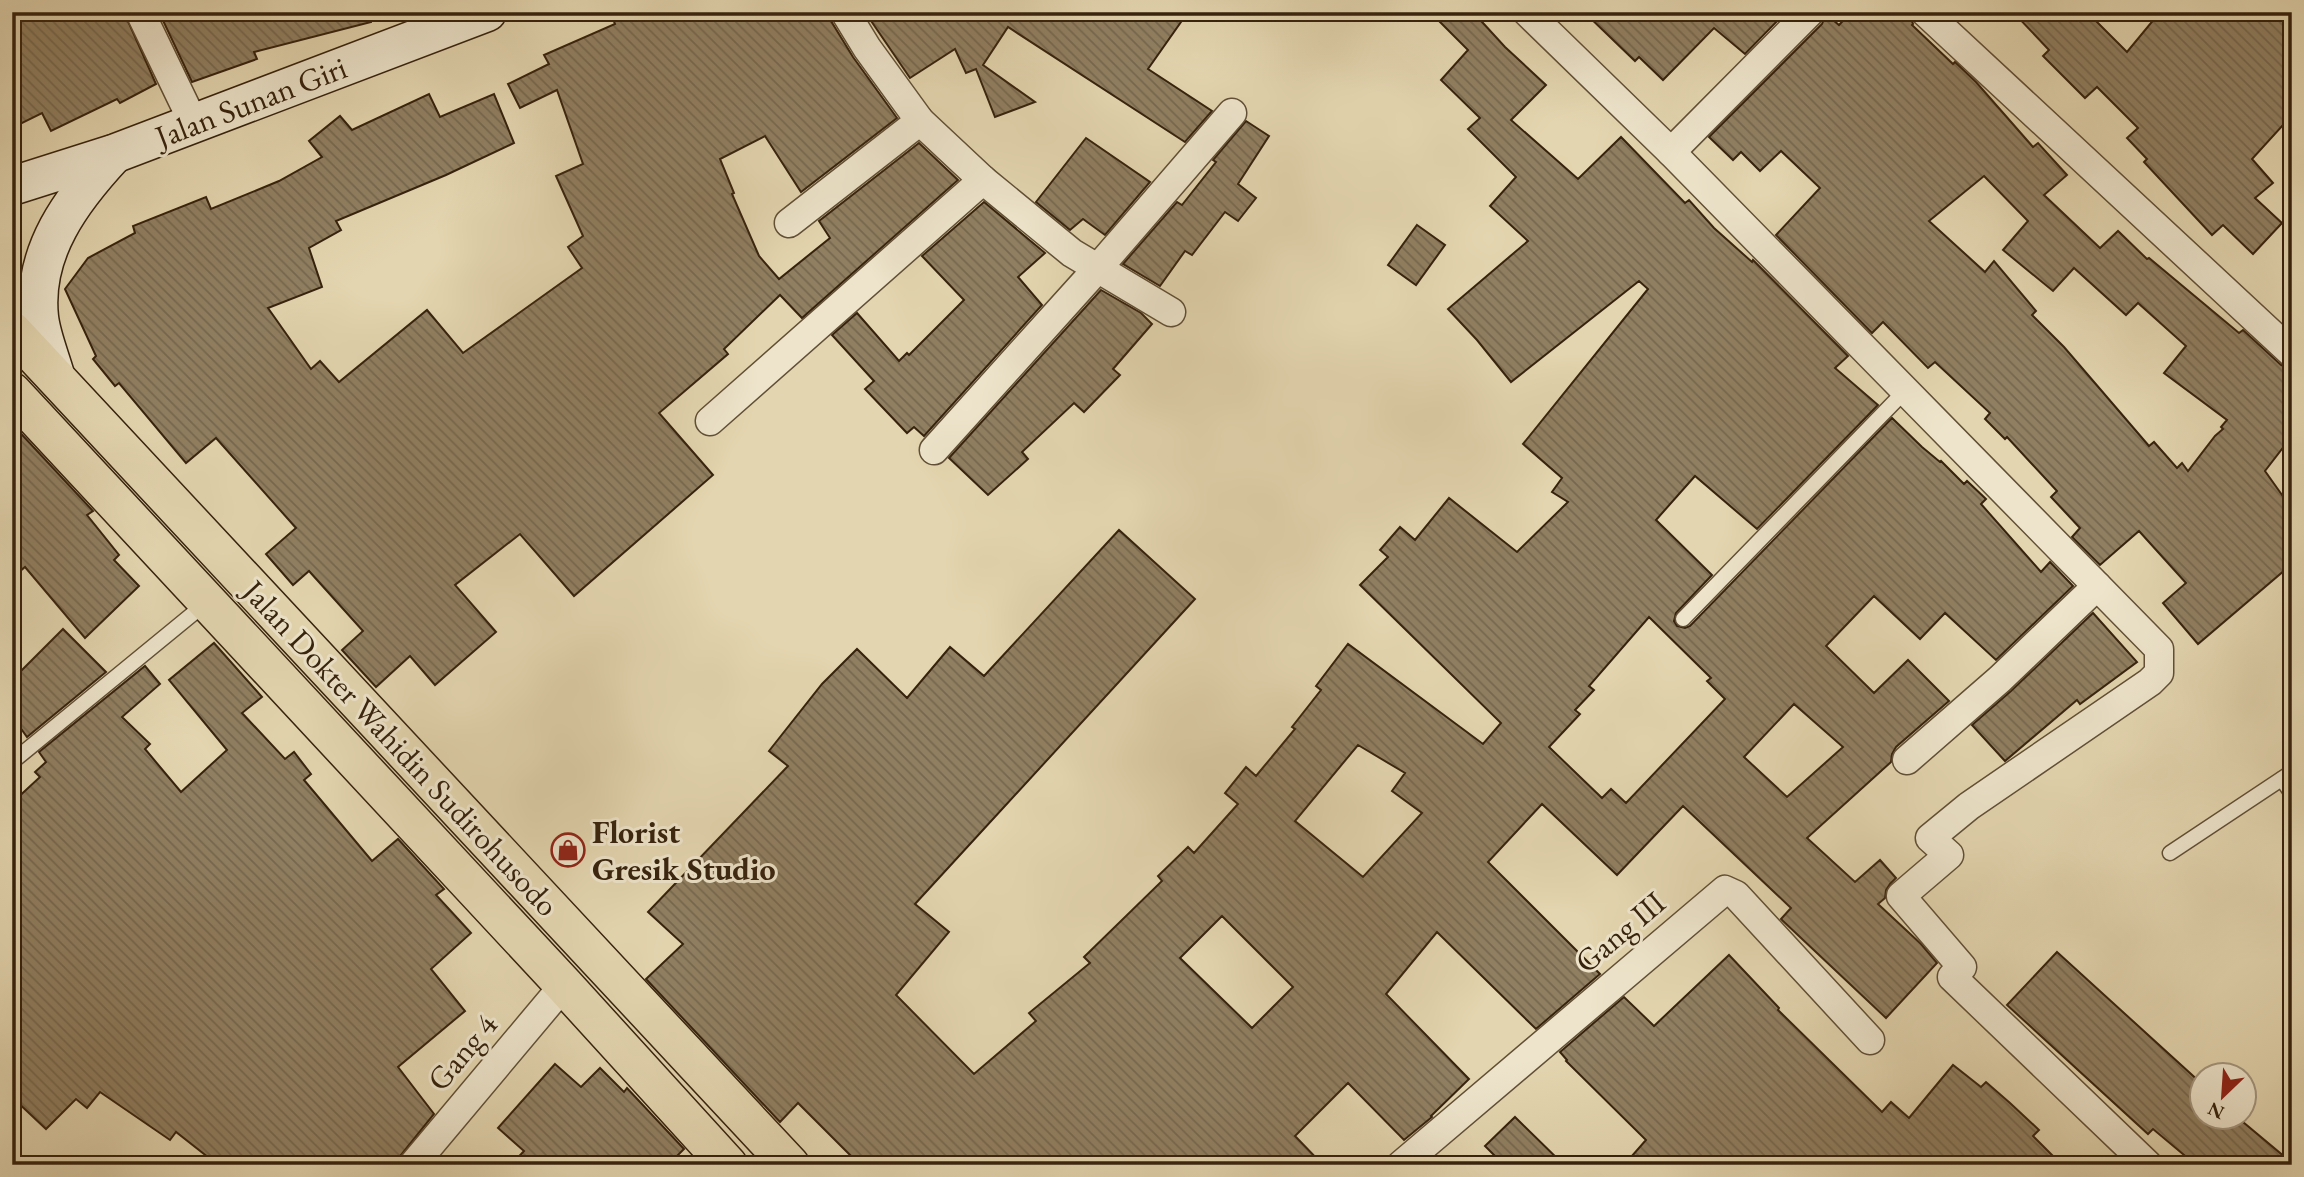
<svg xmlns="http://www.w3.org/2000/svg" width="2304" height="1177" viewBox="0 0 2304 1177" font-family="'EB Garamond',serif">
	<defs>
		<pattern id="building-back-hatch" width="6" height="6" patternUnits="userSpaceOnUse" patternTransform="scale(1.75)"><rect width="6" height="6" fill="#907f61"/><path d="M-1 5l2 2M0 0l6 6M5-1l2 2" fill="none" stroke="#76684e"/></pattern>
	</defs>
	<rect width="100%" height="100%" fill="#e3d5af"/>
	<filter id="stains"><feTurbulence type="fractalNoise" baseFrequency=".00286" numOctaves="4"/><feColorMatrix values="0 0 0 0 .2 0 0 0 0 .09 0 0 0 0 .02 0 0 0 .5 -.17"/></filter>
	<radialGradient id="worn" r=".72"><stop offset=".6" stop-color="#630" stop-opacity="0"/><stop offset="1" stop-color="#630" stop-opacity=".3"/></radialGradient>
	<g fill="url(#building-back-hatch)" stroke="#36220d" stroke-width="2" fill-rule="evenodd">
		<path d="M12,12H124L156,84L120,103L117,99L51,131L42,113L12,128Z"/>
		<path d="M159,12H370L371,22L254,52L257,59L192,82Z"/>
		<path d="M633,12H828L831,21L853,57L897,118L801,192L765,136L720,159L734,193L732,194L759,256L779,279L830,238L819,221L919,143L958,180L802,318L780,295L724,349L728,354L659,413L713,475L574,596L520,534L455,585L496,632L435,685L410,656L376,687L342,650L363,631L309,571L293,585L266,554L296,528L216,438L186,463L119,383L115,386L93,359L96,356L65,289L88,258L135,233L133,226L206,197L211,209L279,181L322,157L309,141L340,116L352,130L429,94L440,117L494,94L514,143L446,175L336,221L341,230L309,248L322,287L268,308L311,369L320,361L339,382L427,310L463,353L582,268L568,247L583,236L556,176L583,164L557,90L520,108L508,84L549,64L544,55L615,24L613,19Z"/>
		<path d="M865,12H1188L1148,69L1212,111L1185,142L1008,27L983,65L1035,102L995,117L976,69L966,73L955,49L910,78Z"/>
		<path d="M1430,12H1473L1505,47L1546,85L1511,120L1578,179L1621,137L1685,203L1689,200L1714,228L1752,262L1753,260L1848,356L1835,368L1878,405L1757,529L1695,476L1656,520L1712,575L1676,613L1674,621L1677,626L1685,628L1690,626L1892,418L1922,447L1940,462L1941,461L1964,484L1967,481L1986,499L1981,504L2041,572L2050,562L2073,586L1996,660L1945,613L1920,639L1874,596L1826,646L1874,693L1908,660L1949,701L1896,747L1892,754L1891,762L1807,838L1855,882L1880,860L1896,878L1890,884L1886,890L1885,898L1878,904L1921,944L1937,963L1886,1018L1783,921L1781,919L1791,908L1683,806L1617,875L1542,804L1488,862L1600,974L1536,1029L1437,932L1386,994L1469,1079L1431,1116L1432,1117L1404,1140L1348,1083L1295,1136L1323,1165H860L798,1103L780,1122L646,979L683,944L648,912L788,766L769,751L822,684L857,649L907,698L950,647L984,676L1119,530L1195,599L915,904L949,932L896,995L974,1074L1036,1021L1029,1013L1090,963L1084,957L1162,881L1158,876L1188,847L1194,853L1238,804L1225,793L1246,767L1256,776L1295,729L1292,727L1321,690L1316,686L1348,644L1483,744L1501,723L1360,585L1388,557L1380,550L1400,527L1415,540L1449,498L1517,552L1568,502L1552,492L1562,478L1523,444L1648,289L1639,281L1511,382L1477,340L1448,309L1528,241L1490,206L1516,177L1468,129L1480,118L1441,80L1468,50ZM1649,617L1711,678L1707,681L1725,699L1626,803L1611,789L1602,798L1549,747L1580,714L1575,710L1594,690L1589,686ZM1794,704L1843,747L1787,797L1744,757ZM1358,745L1405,773L1392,791L1422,813L1363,877L1295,821ZM1222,916L1293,987L1252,1028L1180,958Z"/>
		<path d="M1584,12H1786L1745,54L1714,28L1663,80L1639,57L1635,61Z"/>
		<path d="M1851,12H1909L1913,24L1912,25L1953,64L1955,62L1976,82L2033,147L2038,143L2067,175L2044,195L2100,248L2118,231L2147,259L2149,258L2239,333L2243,330L2281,365L2292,370V436L2265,471L2292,509V564L2198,644L2163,603L2186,583L2139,531L2100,565L2072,537L2080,528L2051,497L2057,491L2007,437L2005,439L1985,419L1990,413L1935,362L1928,368L1883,322L1872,333L1776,235L1820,188L1781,151L1760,171L1741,152L1733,160L1709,137L1822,24L1826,14L1839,25ZM1984,176L2028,221L2003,250L2053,291L2074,268L2126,315L2138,303L2186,346L2164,373L2227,420L2221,427L2223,429L2215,436L2188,471L2182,463L2177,468L2154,442L2149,446L2064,347L2032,315L2036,311L1994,261L1985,272L1929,221Z"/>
		<path d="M2013,12H2087L2127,52L2160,12H2292V115L2252,159L2273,183L2255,198L2282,223L2253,254L2223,225L2212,235L2144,162L2147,159L2127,138L2138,128L2097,87L2085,98L2043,56L2049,50Z"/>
		<path d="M1246,121L1269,136L1238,184L1256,198L1238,221L1225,212L1192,255L1185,251L1160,286L1123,264L1177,202L1182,205L1216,162L1213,160Z"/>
		<path d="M1086,138L1150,182L1105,235L1083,219L1070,230L1036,202Z"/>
		<path d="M984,202L1045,253L1018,277L1042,305L924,436L914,427L907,433L865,389L874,381L832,335L857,313L899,361L907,353L909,355L964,300L922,256Z"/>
		<path d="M1417,225L1445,245L1416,285L1388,265Z"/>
		<path d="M1101,290L1141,313L1152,324L1113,369L1120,375L1084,412L1074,403L1022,452L1028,459L988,495L949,458Z"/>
		<path d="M12,424L93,511L87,515L119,555L114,560L139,586L85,638L25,567L12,578Z"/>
		<path d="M2093,613L2137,662L2080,704L2077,700L2005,761L1972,725L2011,691Z"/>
		<path d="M63,629L106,672L27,737L12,716V680Z"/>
		<path d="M214,643L262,697L242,713L285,759L294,752L311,774L304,780L372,861L398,839L444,889L436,895L471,933L431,969L465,1011L398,1067L434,1114L393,1165H218L176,1132L170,1140L100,1092L87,1108L76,1099L46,1129L12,1097V803L40,777L35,772L46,762L39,752L145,666L160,684L122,717L150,744L145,749L181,792L227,750L169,680Z"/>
		<path d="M2057,952L2202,1084V1117H2237L2292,1163V1165H2196L2153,1129L2148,1134L2007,1005Z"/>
		<path d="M1729,955L1779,1008L1778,1010L1882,1112L1891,1102L1909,1118L1953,1065L1981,1087L1986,1082L2010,1103L2039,1130L2033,1136L2062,1165H1624L1646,1140L1566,1061L1567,1060L1560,1052L1624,997L1654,1026Z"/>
		<path d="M555,1064L581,1087L600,1068L624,1092L627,1088L684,1149L668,1165H511L524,1151L498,1128Z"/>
		<path d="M1515,1117L1564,1165H1504L1485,1146Z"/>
	</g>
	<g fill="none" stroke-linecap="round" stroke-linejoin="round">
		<defs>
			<g id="lane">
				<path d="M1683,619L1905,391"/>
				<path d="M12,762L206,603"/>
				<path d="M2282,779L2292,794"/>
				<path d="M2170,853L2292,772"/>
			</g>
			<g id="street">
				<path d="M140,12L194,124"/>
				<path d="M845,12L867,48L920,121L983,180L1072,253L1171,312"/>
				<path d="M1527,12L1671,152L2159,649V673L2150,682L1969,806L1930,838L1949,855L1901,896L1962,967L1952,977L2148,1165"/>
				<path d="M1925,12L2292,353"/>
				<path d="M1671,152L1810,12"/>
				<path d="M789,223L920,121"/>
				<path d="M710,421L983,180"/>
				<path d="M934,450L1098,268L1232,113"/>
				<path d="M1907,760L2000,679L2097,586"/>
				<path d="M413,1165L564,985"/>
				<path d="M1401,1165L1725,890L1736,895L1870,1040"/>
			</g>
			<g id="secondary">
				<path d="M12,186L116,153L487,12"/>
				<path d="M55,375C50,357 41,336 39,317C32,252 72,199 114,154"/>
			</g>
			<g id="highway">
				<path d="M12,331L790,1165"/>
				<path d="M12,392L564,985L728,1165"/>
			</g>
		</defs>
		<use href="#lane" stroke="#614f36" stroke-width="17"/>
		<use href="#street" stroke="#614f36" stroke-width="31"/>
		<use href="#secondary" stroke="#36220d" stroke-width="41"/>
		<use href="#highway" stroke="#36220d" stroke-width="41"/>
		<use href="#lane" stroke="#ede4cb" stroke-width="14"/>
		<use href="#street" stroke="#ede4cb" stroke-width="28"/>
		<use href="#secondary" stroke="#ede4cb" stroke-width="38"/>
		<use href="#highway" stroke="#e3d5af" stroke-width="38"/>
	</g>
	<defs>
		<symbol id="shop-ring" viewBox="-11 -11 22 22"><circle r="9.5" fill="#ede4cb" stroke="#8f2418" stroke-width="1.5"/><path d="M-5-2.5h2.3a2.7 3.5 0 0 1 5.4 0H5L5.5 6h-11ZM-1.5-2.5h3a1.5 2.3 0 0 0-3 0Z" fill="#8f2418"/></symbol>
	</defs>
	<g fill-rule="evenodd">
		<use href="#shop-ring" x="549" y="831" width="38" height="38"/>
	</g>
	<g text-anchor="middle" stroke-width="6" stroke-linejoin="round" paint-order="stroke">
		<g font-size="32" fill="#36220d" stroke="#ede4cb">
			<text transform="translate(251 102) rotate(-21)" y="11">Jalan Sunan Giri</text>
			<text transform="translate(401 748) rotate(47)" y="11">Jalan Dokter Wahidin Sudirohusodo</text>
			<text transform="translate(1620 932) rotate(-40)" y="11">Gang III</text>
			<text transform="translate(462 1052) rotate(-50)" y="11">Gang 4</text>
		</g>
		<g font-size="32" font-weight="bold" fill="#36220d" stroke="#ede4cb" text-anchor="start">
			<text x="592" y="843">Florist<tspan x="592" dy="37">Gresik Studio</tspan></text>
		</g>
	</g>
	<rect width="2304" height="1177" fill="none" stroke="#e3d5af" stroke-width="42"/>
	<rect x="14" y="14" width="2276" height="1149" fill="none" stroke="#36220d" stroke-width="3.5"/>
	<rect x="21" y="21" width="2262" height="1135" fill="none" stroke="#36220d" stroke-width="2"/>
	<g transform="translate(2223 1096) rotate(205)"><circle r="33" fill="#ede4cb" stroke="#a4967f" stroke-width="2"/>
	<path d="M0-5L12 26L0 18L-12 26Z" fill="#8f2418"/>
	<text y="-10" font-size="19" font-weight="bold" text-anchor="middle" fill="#36220d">N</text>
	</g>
	<rect width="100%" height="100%" filter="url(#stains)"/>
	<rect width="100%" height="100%" fill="url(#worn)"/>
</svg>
